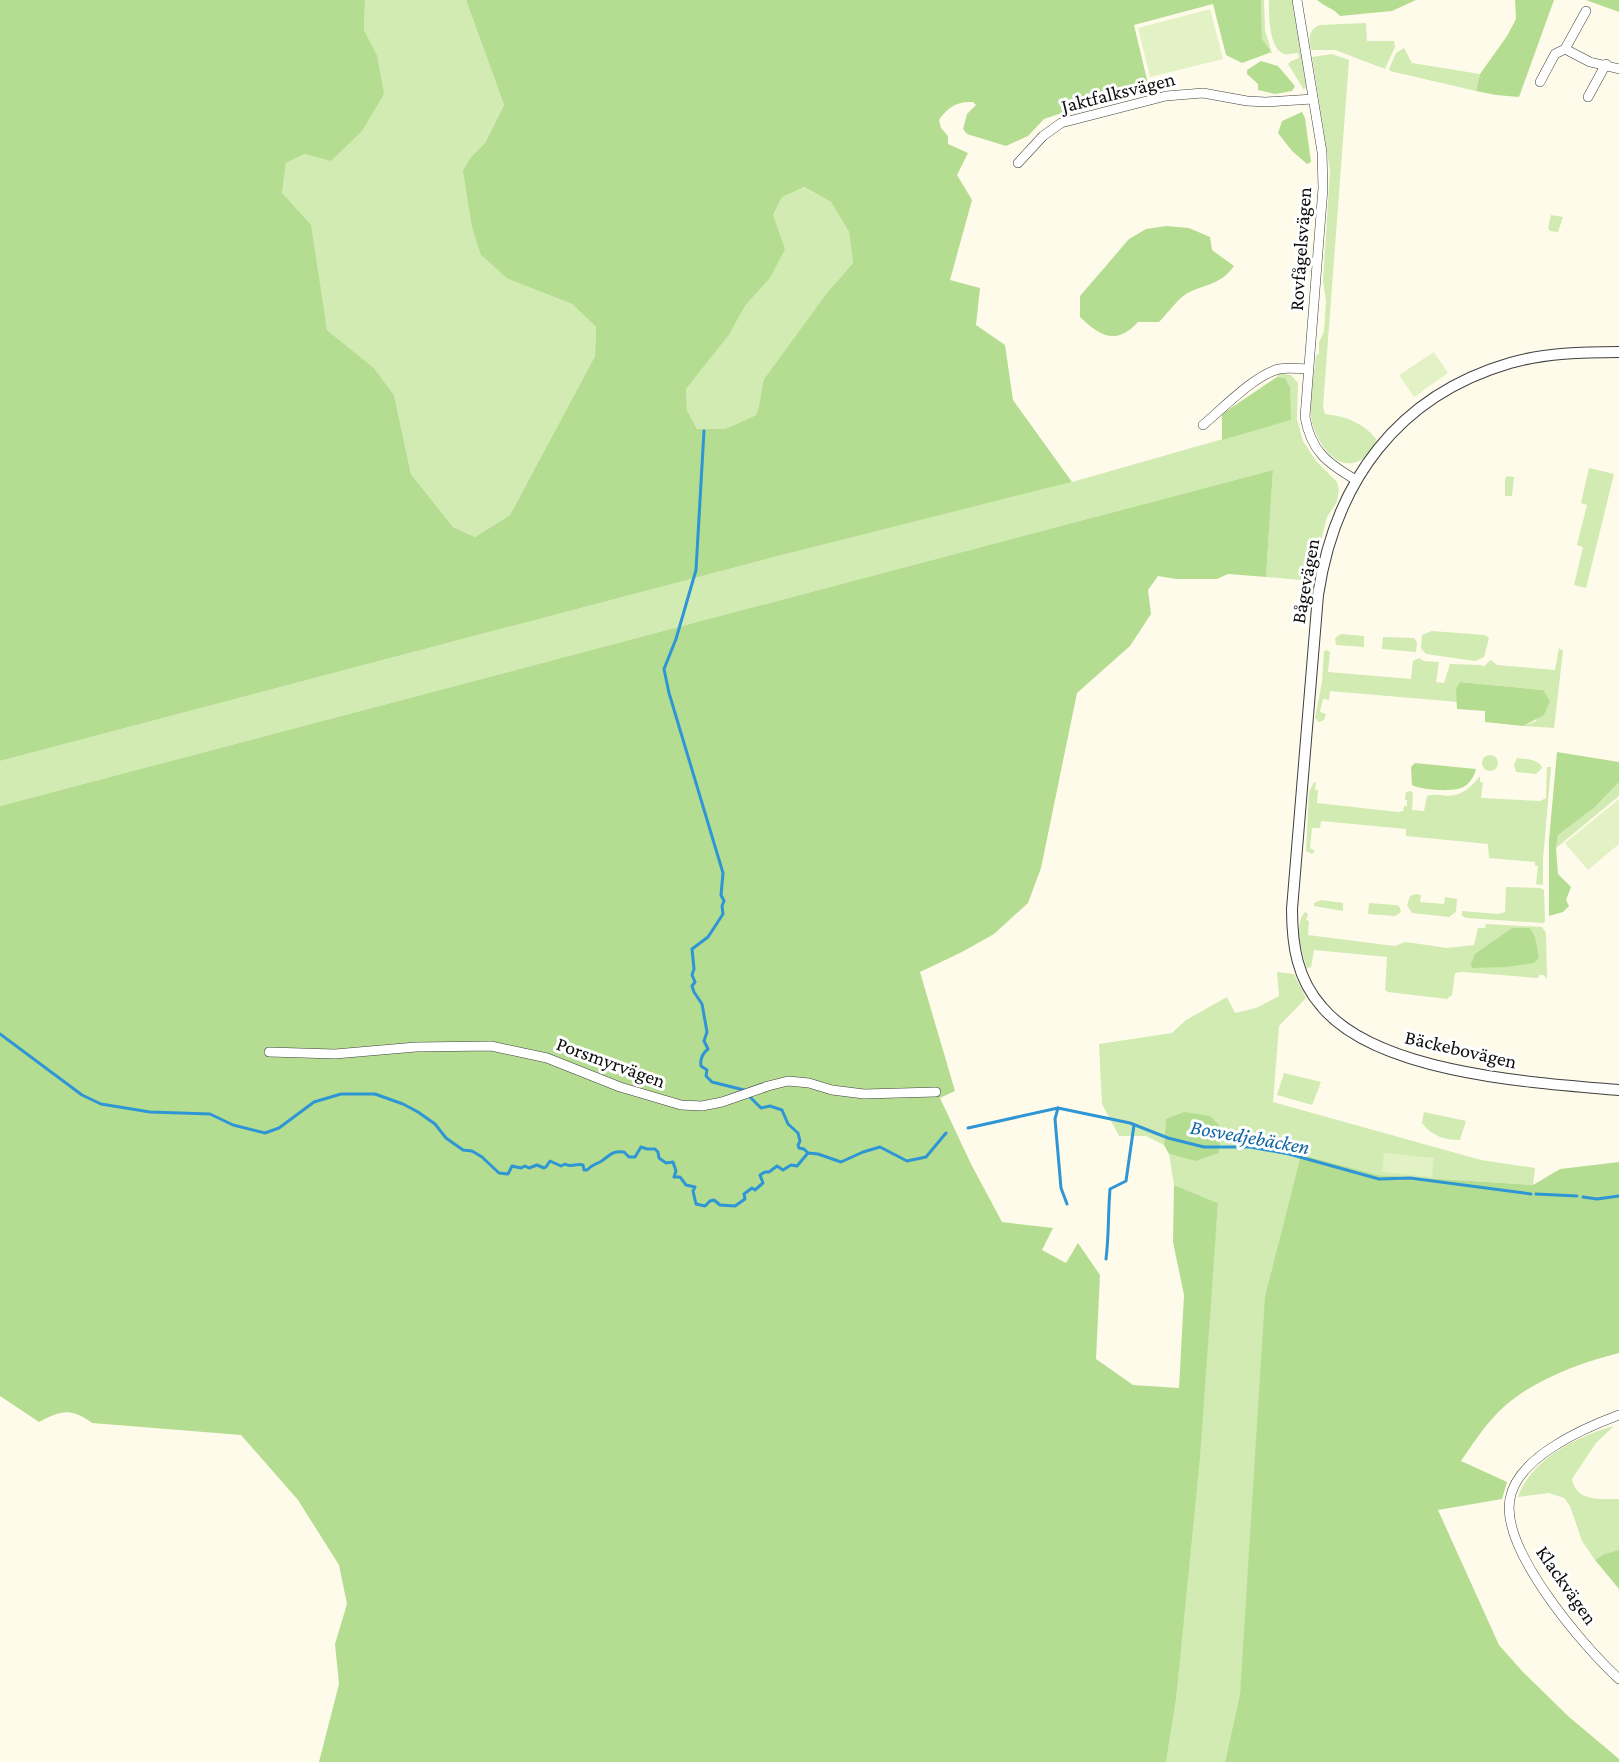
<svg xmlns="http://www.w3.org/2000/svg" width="1619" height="1762" viewBox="0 0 1619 1762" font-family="'Crimson Pro',serif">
	<rect width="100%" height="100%" fill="#fffbeb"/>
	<g fill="#d1ebb2">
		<path d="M365,0H466L504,105L485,143L471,157L508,279L572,304L596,327L595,356L510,515L475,537L453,527L411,474L394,395L374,368L327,330L318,281L282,193L286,163L305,154L377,55L364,30Z"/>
		<path d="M1261,0H1264L1265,30L1272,53H1269L1270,50L1262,39Z"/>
		<path d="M1269,0H1292L1306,86L1304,90L1288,64L1291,61L1299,58L1298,53C1294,53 1288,55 1284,54C1268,48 1269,13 1269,0Z"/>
		<path d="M1366,23L1367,41H1394L1395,47L1385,69L1335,50H1311C1309,38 1308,31 1319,25Z"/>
		<path d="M1404,48L1412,63L1480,74L1476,91L1390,71L1389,69L1396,53Z"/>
		<path d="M1332,54L1349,60L1323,407L1325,414C1345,416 1364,423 1377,440C1372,447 1366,458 1359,461C1334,473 1313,436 1311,416C1310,396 1314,375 1316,355L1319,354V343L1324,331L1326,301L1323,281L1330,170L1312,57Z"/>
		<path d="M803,187L831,202L849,232L853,263L826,294L764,379C760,392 761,403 756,415L725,429H697L687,410L686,389L729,335L745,306L770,278L773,215L782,197Z"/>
		<path d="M1551,215L1563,217L1558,232L1550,231L1548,228Z"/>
		<path d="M1279,373L1291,375L1298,383L1297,419L1303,441L1316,461L1337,482L1339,490L1337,502L1327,517L1316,560L1312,581L1266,577L1273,470L0,806V761L778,556L1072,482L1290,420V387L1285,378L1277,377Z"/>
		<path d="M1589,468L1614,474L1586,588L1574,585L1583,547L1577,545L1587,505L1581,503Z"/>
		<path d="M1507,476L1514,477L1512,496H1505V479Z"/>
		<path d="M1432,631L1485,635L1489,638L1484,657L1475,661L1426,654L1421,648L1422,635Z"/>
		<path d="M1341,634L1364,636V647L1336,645L1335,638Z"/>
		<path d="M1383,637L1414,638L1417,642L1416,652L1382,649Z"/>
		<path d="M1559,648L1563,651L1554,728L1523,726L1536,721L1543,690L1461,682L1456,689L1458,702L1330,691L1329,700L1323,699L1320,712L1326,714L1324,720L1319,722L1315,718L1322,682L1324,651L1327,650L1330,652L1328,672L1411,679L1413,661L1419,658L1424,661L1439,662L1436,682L1444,683L1450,664L1482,665L1483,667L1491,660L1497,665L1555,670Z"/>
		<circle cx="1490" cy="763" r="8"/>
		<path d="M1517,758C1526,759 1539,759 1542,768L1536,774L1516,772L1514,765Z"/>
		<path d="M1547,767H1551L1543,859V885L1536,884L1538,866H1535V862L1489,858L1488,844L1406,836V829L1321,821L1320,828H1312L1310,848L1315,851L1312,854L1306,851L1309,792L1314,782L1316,783L1315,790H1318L1317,803L1398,812L1403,811L1404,806H1407V800H1405L1406,792L1411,791L1413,793L1412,810L1424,811L1427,796C1434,794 1440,795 1447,796C1462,796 1471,787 1480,776V782H1483L1481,798L1540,801L1546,798Z"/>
		<path d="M1619,782V796L1556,848L1558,835L1594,808Z"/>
		<path d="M1506,887L1540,888L1544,890L1545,921L1543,923L1466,918L1462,916V911L1498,914L1505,912Z"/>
		<path d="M1416,894L1421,895L1420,902L1444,904L1445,897L1457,899L1456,912L1449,917L1412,913L1407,905L1410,896Z"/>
		<path d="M1321,900L1343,903V911L1314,906V903Z"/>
		<path d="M1369,903L1396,905L1399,906L1401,912L1395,916L1368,914Z"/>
		<path d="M1305,912L1308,914L1306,920L1309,921L1308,935L1394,946L1406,942L1447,948L1474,945L1478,928H1485L1486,924L1542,927L1546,933L1547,979L1544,975H1539L1538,978L1463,972L1455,973L1452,995L1447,999L1388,992L1385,990L1387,957L1314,950L1311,967L1307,968C1302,953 1293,925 1305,912Z"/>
		<path d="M1277,972L1294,974L1306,998L1279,1026L1273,1102L1481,1160L1535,1168L1533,1185L1378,1175L1301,1156L1240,1694L1225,1762H1166L1176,1700L1218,1203L1174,1185L1169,1154L1195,1161L1166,1119L1164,1145L1146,1136H1119L1102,1104L1099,1044L1172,1033L1186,1020L1227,997L1235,1013L1256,1008L1279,996Z"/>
		<path d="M1284,1073L1321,1082L1312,1105L1277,1095Z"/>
		<path d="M1424,1112L1466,1121L1460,1140C1444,1140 1432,1136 1422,1123Z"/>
		<path d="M1614,1426L1596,1443L1572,1479C1576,1502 1601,1499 1619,1499V1550L1604,1554L1595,1560L1582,1541L1570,1506L1564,1498L1549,1493L1518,1497C1530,1460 1579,1435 1614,1426Z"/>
	</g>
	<g fill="#b5dd91" fill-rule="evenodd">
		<path d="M0,0H365L364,30L377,55L384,94L362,131L331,161L305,154L286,163L282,193L311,225L327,330L374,368L394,395L411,474L453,527L475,537L510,515L595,356L596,327L572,304L508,279L481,255L472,227L463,171L471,157L485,143L504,105L466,0H1261L1262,39L1270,50L1269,53L1242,63L1226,55L1213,4L1134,25L1148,84L1044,119L1028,136L1006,146L967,134L963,129L967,114L976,105L973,102C957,101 948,107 939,120L941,128L948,136V144L968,153L957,175L972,200L950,280L980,288L976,325L1005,345L1013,400L1072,482L778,556L0,761ZM804,187L831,202L849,232L853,263L826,294L764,379C760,392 761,403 756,415L725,429H697L687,410L686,389L729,335L745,306L770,278L785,249L773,215L782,197Z"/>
		<path d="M1317,0H1416L1392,11L1340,16C1333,8 1325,7 1317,0Z"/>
		<path d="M1515,0H1554L1519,97L1496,95L1476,91L1480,74L1507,36L1516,19Z"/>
		<path d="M1586,0H1619V12Z"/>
		<path d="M1261,61L1278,66L1295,86L1292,91L1275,94L1258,90V84L1247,74V70Z"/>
		<path d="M1302,112L1305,118L1311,162L1307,164L1292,151L1278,133L1282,121Z"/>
		<path d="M1166,226L1189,228L1210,237L1212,250L1234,266C1219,288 1198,284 1182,297C1175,303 1166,315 1159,322H1138C1116,346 1100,336 1080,317V296L1129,239L1146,229Z"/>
		<path d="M1277,377L1285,378L1290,387L1291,420L1222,440V414Z"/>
		<path d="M1273,470L1266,577L1228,574L1217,579H1176L1158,576L1148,590L1151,614L1130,646L1077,693L1041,868L1028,903L994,934L962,952L920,972L955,1091L940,1098L971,1164L1002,1222L1053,1228L1042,1250L1066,1263L1078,1243L1100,1275L1096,1359L1133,1385L1179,1388L1184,1295L1173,1242L1174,1185L1218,1203L1200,1457L1176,1700L1166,1762H319L339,1684L335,1644L347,1604L339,1565L298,1500L241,1435L92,1423C71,1408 62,1410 39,1422L0,1396V806Z"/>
		<path d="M1460,682L1543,690L1550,701L1544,715L1523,726L1485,722V711L1457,709L1456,689Z"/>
		<path d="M1557,752L1619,762V782L1594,808L1558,835L1556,848L1558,874L1571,887L1566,900L1569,906L1563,912L1549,916V840Z"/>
		<path d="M1415,763L1476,769C1474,777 1469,785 1461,788C1452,792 1421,790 1412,785L1411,767Z"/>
		<path d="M1512,928H1530L1535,937L1539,958L1534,963L1506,967L1472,968L1471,964L1475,954Z"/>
		<path d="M1184,1112L1210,1116L1221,1127L1219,1153L1195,1161L1169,1154L1164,1145L1166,1119Z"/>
		<path d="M1301,1155L1378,1175L1533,1185L1560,1169L1619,1162V1353C1583,1362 1542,1377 1512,1400C1491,1416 1476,1439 1461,1461L1507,1482L1502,1499L1438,1510L1499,1645L1523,1672L1568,1716L1619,1759V1762H1225L1240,1694L1265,1297Z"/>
		<path d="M1619,1550V1589L1595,1560L1604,1554Z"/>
	</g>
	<g fill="#e3f2c5">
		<path d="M1210,9L1223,59L1150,77L1138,28Z"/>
		<path d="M1434,352L1448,373L1414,397L1399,375Z"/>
		<path d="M1619,799V844L1588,870L1565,843Z"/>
		<path d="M1384,1153L1434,1158L1432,1177L1382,1172Z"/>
	</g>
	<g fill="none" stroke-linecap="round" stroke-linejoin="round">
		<g stroke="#2f96d5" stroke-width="3">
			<path d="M704,431L696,570L676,639L664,669L669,693L723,873L721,895L724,901L722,906L723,914L708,937L692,949L694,969L692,975L695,982L692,986L694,992L702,1004L707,1032L704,1041L708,1049C703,1053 700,1059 701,1066L707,1070L706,1076L712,1082L744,1090"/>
			<path d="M0,1034L82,1095L101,1104L150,1112L210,1114L233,1125L265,1133L279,1128L314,1102L341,1094H375L403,1104L418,1112L435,1124L446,1138L463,1150L472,1151L482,1157L499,1173L508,1174L512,1166L521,1168L525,1166L529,1168L537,1165L544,1168L546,1167L550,1161L561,1166L565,1164C571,1168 576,1163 583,1165L584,1170H587C593,1164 594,1165 600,1162C609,1157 611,1150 624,1152L629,1157H635L641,1147L647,1149H655L658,1152L659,1158L666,1163L673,1162L676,1171L674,1177H680L686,1185L695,1187L693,1191L696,1204L705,1206L710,1201L714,1200L720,1205L735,1206L745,1199L744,1194L752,1188L755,1190L763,1183L760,1175L765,1172H769L777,1166L783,1170L791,1165L797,1166L808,1153L818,1154L841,1162L863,1152L880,1147L907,1161L926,1157L946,1133"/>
			<path d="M750,1097L761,1108L770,1106L782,1110L788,1124L798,1133L800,1141L798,1145L799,1148L804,1149L808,1153"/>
			<path d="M1058,1108L1055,1119L1061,1188L1067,1204"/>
			<path d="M968,1128L1058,1108L1130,1123L1168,1138L1204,1147H1250L1289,1154L1379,1179L1410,1178L1531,1194"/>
			<path d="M1536,1194L1577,1196"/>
			<path d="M1583,1197L1597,1199L1619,1196"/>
			<path d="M1106,1259C1109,1236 1108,1212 1110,1189L1126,1181L1134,1125"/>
		</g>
		<defs>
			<g id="minor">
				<path d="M1297,0L1322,152L1323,188L1305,417C1311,451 1327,463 1356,480"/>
				<path d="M1565,49L1590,62L1619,69"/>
				<path d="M1540,82L1555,54L1565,49L1586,11"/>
				<path d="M1588,97L1606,64"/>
				<path d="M1018,163L1043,136L1061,123L1166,96L1203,93L1247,101L1266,102L1313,99"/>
				<path d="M1203,425C1222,409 1256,374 1279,369C1288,367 1299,369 1308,369"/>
				<path d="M269,1052L335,1054L416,1047L491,1046L547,1058L620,1087L681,1105L702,1106L722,1102L768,1086L788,1081L809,1083L832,1090L864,1094L936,1092"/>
				<path d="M1619,1415C1584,1428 1517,1457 1510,1499C1500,1549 1583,1646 1619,1679"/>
			</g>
			<path id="tertiary" d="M1619,352C1583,352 1545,353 1510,363C1397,396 1335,482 1318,595L1292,909C1292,945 1297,979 1322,1007C1378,1074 1536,1083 1619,1090"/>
		</defs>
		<use href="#minor" stroke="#3f3f3f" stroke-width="10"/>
		<use href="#tertiary" stroke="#3f3f3f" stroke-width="12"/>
		<use href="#minor" stroke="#fff" stroke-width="9"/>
		<use href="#tertiary" stroke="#fff" stroke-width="10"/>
	</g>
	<g text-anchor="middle" stroke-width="6" stroke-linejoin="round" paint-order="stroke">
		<g font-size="20" fill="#0c0c0c" stroke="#fff">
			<text transform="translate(1118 92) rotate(-14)" y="7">Jaktfalksvägen</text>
			<text transform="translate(1300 249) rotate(-86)" y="7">Rovfågelsvägen</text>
			<text transform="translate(1305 581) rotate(-80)" y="7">Bågevägen</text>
			<text transform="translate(1461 1049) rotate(13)" y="7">Bäckebovägen</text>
			<text transform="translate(611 1062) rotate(20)" y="7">Porsmyrvägen</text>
			<text transform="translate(1567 1585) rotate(55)" y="7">Klackvägen</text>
		</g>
		<g font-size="21" font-style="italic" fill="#0f66a4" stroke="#fff">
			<text transform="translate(1250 1137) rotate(10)" y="7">Bosvedjebäcken</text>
		</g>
	</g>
</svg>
